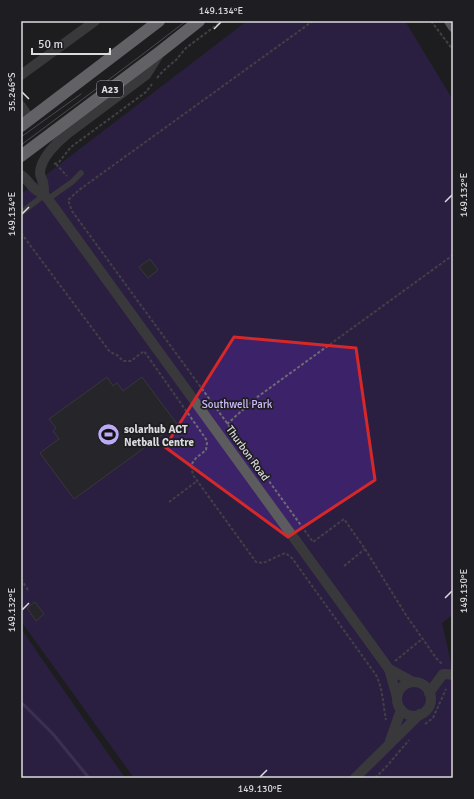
<svg xmlns="http://www.w3.org/2000/svg" width="474" height="799" viewBox="0 0 474 799" font-family="Signika,sans-serif">
	<rect width="100%" height="100%" fill="#1e1d21"/>
	<g fill="#3c2269">
		<path d="M247,21H405L453,100V614L442,623L453,673V778H134L21,621V194Z"/>
		<path d="M21,629L125,778H21Z"/>
	</g>
	<g fill="none" stroke-linecap="round" stroke-linejoin="round">
		<path stroke="#5f4692" stroke-width="3" d="M21,704L24,705L53,734L89,778"/>
	</g>
	<g fill="#323135" stroke="#57565a">
		<path d="M150,259L158,270L148,278L139,267Z"/>
		<path d="M107,377L113,386L117,383L123,391L142,377L177,424L74,499L40,453L59,439L53,431L56,428L49,419Z"/>
		<path d="M35,602L44,614L36,621L27,608Z"/>
	</g>
	<g fill="none" stroke-linecap="round" stroke-linejoin="round">
		<g stroke="#6d6c70" stroke-width="2" stroke-dasharray="3 2" stroke-linecap="butt">
			<path d="M313,21L79,190L68,200L72,211L227,423L313,542L344,519L365,549L406,615L436,658L443,665"/>
			<path d="M431,21L453,50"/>
			<path d="M157,78L163,71L176,60L186,48L222,21"/>
			<path d="M54,164L59,162L71,147L146,92L152,84"/>
			<path d="M56,164L67,176"/>
			<path d="M21,233L110,352L117,355L123,361H131L144,351L206,439L207,443L206,450L196,458L191,465L193,475L256,562L263,563L285,553L292,558L376,675C383,689 383,705 386,720"/>
			<path d="M227,424L256,398L453,255"/>
			<path d="M169,502L197,481"/>
			<path d="M344,566L365,549"/>
			<path d="M21,579L28,590"/>
			<path d="M395,661L422,639"/>
			<path d="M425,724L433,718L446,689"/>
			<path d="M375,778L387,766L409,740"/>
		</g>
		<g stroke="#5c5c5e" stroke-width="5.5">
			<path d="M48,199L72,182L81,173"/>
			<path d="M21,213L44,195"/>
		</g>
		<g stroke="#5c5c5e" stroke-width="10">
			<path d="M21,75L95,21"/>
			<path d="M21,106L30,119"/>
			<path d="M21,175C27,179 30,185 35,189C40,193 44,194 48,199L389,669L397,697"/>
			<path d="M44,195C44,190 44,186 43,182C42,179 40,176 40,173C40,159 57,142 67,134L146,75L159,54"/>
			<path d="M389,669L413,682"/>
			<circle cx="414" cy="699" r="17"/>
			<path d="M429,693L443,674H446L453,675"/>
			<path d="M390,741L401,710"/>
			<path d="M355,778L420,714"/>
		</g>
		<path stroke="#9b9b9f" stroke-width="10" d="M449,21L453,27"/>
		<g stroke="#b5b4b8" stroke-width="12">
			<path d="M21,126L159,21"/>
			<path d="M21,156L161,51L199,21"/>
		</g>
		<g stroke="#7f7e81" stroke-width="1">
			<path d="M21,137L81,94"/>
			<path d="M21,145L139,57L186,21"/>
		</g>
	</g>
	<path d="M0 0H474V799H0ZM234,337L356,348L375,480L288,537L165,447Z" fill="#1e1d21" fill-opacity=".55" fill-rule="evenodd"/>
	<path fill="none" stroke="#d62828" stroke-width="3" stroke-linejoin="round" d="M234,337L356,348L375,480L288,537L165,447Z"/>
	<path fill="none" stroke="#dbdadd" stroke-width="1.5" d="M214,29L221,22M22,92L29,99M445,202L452,195M22,214L29,207M445,598L452,591M22,610L29,603M260,777L267,770"/>
	<defs>
		<symbol id="stadium-disc" viewBox="-11 -11 22 22"><circle r="9.5" fill="#bda9f5" stroke="#1e1d21"/><path d="M0-5a6.5 5 0 1 0 0 10a6.5 5 0 1 0 0-10ZM-3.5-1.8h7v3.6h-7Z" fill="#111"/></symbol>
	</defs>
	<g fill-rule="evenodd">
		<use href="#stadium-disc" x="96" y="422" width="25" height="25"/>
	</g>
	<g text-anchor="middle" stroke-width="3.5" stroke-linejoin="round" paint-order="stroke">
		<rect fill="#1e1d21" stroke="#a2a1a5" stroke-width="1" x="97" y="81" width="26" height="16" rx="3"/>
		<g font-size="10" font-weight="bold" fill="#dbdadd">
			<text x="110" y="93">A23</text>
		</g>
		<g font-size="11" fill="#cdbcfc" stroke="#1e1d21">
			<text x="237" y="408">Southwell Park</text>
		</g>
		<g font-size="11" font-weight="bold" fill="#dbdadd" stroke="#1e1d21" text-anchor="start">
			<text x="124" y="433">solarhub ACT<tspan x="124" dy="13">Netball Centre</tspan></text>
		</g>
		<g font-size="11" fill="#dbdadd" stroke="#1e1d21">
			<text transform="translate(248 453) rotate(54)" y="4">Thurbon Road</text>
		</g>
	</g>
	<rect width="474" height="799" fill="none" stroke="#1e1d21" stroke-width="44"/>
	<path d="M32 48v6h78v-6" fill="none" stroke="#dbdadd" stroke-width="2"/>
	<text x="38" y="48" font-size="12" fill="#dbdadd" stroke="#1e1d21" stroke-width="3" paint-order="stroke">50 m</text>
	<rect x="22" y="22" width="430" height="755" fill="none" stroke="#dbdadd" stroke-width="1.5"/>
	<g font-size="10" text-anchor="middle" fill="#dbdadd">
		<text x="221" y="14">149.134°E</text>
		<text transform="translate(11 92) rotate(-90)" y="4">35.246°S</text>
		<text transform="translate(463 195) rotate(-90)" y="4">149.132°E</text>
		<text transform="translate(11 214) rotate(-90)" y="4">149.134°E</text>
		<text transform="translate(463 591) rotate(-90)" y="4">149.130°E</text>
		<text transform="translate(11 610) rotate(-90)" y="4">149.132°E</text>
		<text x="260" y="792">149.130°E</text>
	</g>
</svg>
